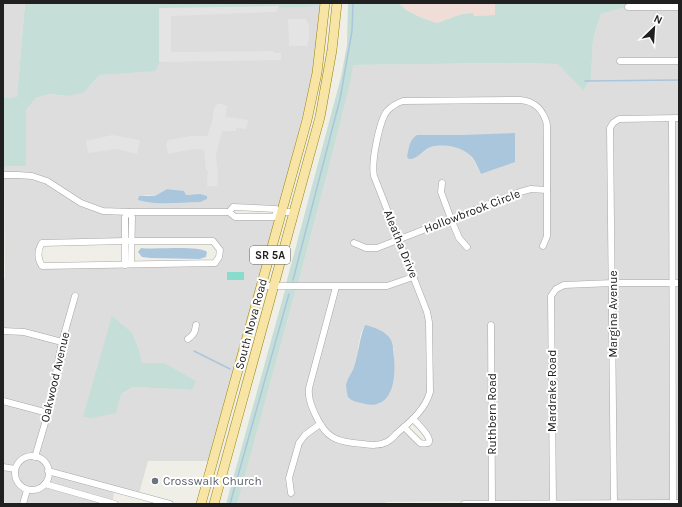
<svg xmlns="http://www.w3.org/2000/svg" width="682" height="507" viewBox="0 0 682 507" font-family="Karla,sans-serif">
	<rect width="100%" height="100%" fill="#f0efe7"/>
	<g fill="#dedddd" fill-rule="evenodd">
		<path d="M3,3H25L17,97L3,98Z"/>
		<path d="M322,5L311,86L278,209H130L103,208L82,200L48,179L33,174L18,172H3V166H26V110L36,98L50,94L67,96L90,86L100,75L118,73L161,17L217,9ZM167,189L176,190L186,195L200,194L138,200L146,195L155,196Z"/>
		<path d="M626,7V10H679V59H618V64H679V116L616,118L610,122V280L562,282L548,296L550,501H495L493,322L489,323V501L387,502L382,504L237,503L296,289H333L307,403L316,424L301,435L297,442L287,483L289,496L294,494L292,478L301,444L304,438L319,428L329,439L336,443L346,445L376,448L404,431L419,446L424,447L428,445L431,437L430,434L416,419L432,392V321L426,301L402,241L449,222L456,240L467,251L470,247L461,237L454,220L521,194L531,192L545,193L544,235L540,248L544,249L549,237V125L541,107L539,104L529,99L521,97L403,99L380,121L370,163L371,177L395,238L377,245H367L353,240L350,245L361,249L371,251L397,243L410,275L387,283L298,284L329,167L350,84L352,65L504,63L558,64L591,79L593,39L601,14Z"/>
		<path d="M520,102L530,105L535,108L540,114L543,121L545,187H525L452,215L444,192L445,180H440L439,193L447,217L400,236L376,175L377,153L385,122L390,112L403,104ZM417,135H462L515,161L481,174L473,159L467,152L454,147L442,145L431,147L413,159Z"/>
		<path d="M669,121V280H615L613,128L619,122Z"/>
		<rect x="674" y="121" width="5" height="159"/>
		<path d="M18,177L31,179L46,184L80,205L124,215L123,238L42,240L40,241L37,246L35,254L36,262L40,267L214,266L222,248L215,239L134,238L133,215H277L209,461H148L139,494L50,469L46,460L38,455L64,343L78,294L73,293L60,339L24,329L3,328V281L5,278L4,178ZM194,322H199L197,333L194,339L187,343L185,338L192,332ZM140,353L142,363H164L192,390L133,387L121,394Z"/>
		<path d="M412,280L425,313L427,323V391L424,400L418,410L387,439L375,442L347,440L332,434L322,423L314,405L311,396L312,388L338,289H387ZM365,325L391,340L394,349L390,393L384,400L379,404L348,397L346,385L354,367L358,355V348L361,333Z"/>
		<path d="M669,285L671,501H616L615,286Z"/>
		<path d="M610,286L611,501H555L554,297L557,291L564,288Z"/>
		<path d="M674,286H679V501H676Z"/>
		<path d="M3,334L23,335L59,344L46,410L3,398Z"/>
		<path d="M3,404L45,415L33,454L26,455L21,457L14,466L3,464Z"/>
		<circle cx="32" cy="473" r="14"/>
		<path d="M3,470L12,471L13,477L15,484L19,489L26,492H36L45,487L105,504H9L3,502Z"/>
		<path d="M51,475L114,492L113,500L49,482Z"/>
	</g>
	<path fill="#f0ddd8" d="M399,3H495V15L473,16V13L462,14L437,23L422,18L406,10Z"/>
	<g fill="#c5ded7">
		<path d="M25,3H322V5L304,7L165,10L161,60L155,71L100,75L83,93L67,96L50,94L36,98L26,110V166H3V98L17,97Z"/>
		<path d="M348,3H399L406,10L422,18L437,23L462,14L473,13L474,16L495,15V3H635L633,4H626V7L601,14L593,39L591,79L583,90L558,64L504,63L353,65L350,84L329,167L298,284H286L341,77L347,45Z"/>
		<path d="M296,289L237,504H226L285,290Z"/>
		<path d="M112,316L132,333L140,353L142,363H164L196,381L192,390L133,387L121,394L116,413L91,418L83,417Z"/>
	</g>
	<rect fill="#89dbcc" x="227" y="272" width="17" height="8"/>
	<g fill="#e4e4e4">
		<path d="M279,6L276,12L171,16V52L272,51L276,53H281V60L159,62V8Z"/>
		<path d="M288,19H306L309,26V39L307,46H289Z"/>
		<path d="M217,104H223V105L227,106L226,117L248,120L246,129L237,128L236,131H222L216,155L218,177L217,186H207L208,170H206L204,150L193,149L168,154L166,144L168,140L191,136H207L212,122L214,109Z"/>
		<path d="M112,135L140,140L137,154L117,149L88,153L86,141Z"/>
	</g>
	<g fill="#aac6dc">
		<path d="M515,133V162L481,174C478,168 476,162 472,157C463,147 444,143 431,147C423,150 417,160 409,159L407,157C409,148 409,140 417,135H462Z"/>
		<path d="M167,189L184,191L186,195L200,194L207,196V199L200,202C180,202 157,206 138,200L139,196H155Z"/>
		<path d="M141,248C156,250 198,245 207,252L206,257L199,259L151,258L142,257L138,252Z"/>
		<path d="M365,325C374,327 386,331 391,340C394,346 393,352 394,358C396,378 393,410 365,404C358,402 353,402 348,397C347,394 346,388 346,385C347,379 352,373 354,367C359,353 359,339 365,325Z"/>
	</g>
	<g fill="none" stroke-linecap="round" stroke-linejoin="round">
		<g stroke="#aac6dc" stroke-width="1.5">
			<path d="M585,81L679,80"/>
			<path d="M293,280L340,99L352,31L353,3"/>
			<path d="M194,351L230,369"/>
			<path d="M230,504L289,294"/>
		</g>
		<defs>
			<g id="street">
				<path d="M628,7H679"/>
				<path d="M620,61H679"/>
				<path d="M672,119L673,504"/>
				<path d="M3,175H18L32,176L47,181L81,203L103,211L129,212H229"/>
				<path d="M442,183L441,192L451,219L459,238L467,247"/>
				<path d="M277,212L274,217H235L229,212L233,207L276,209L277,212H294"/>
				<path d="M125,241H213L220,250L219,257L215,263L42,266C37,258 37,251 42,243Z"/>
				<path d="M354,243L366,248H377L520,192L531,189L547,190"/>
				<path d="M125,265V217L129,212L132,217L131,264"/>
				<path d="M261,286H387L413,277"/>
				<path d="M336,287L309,388C308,398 311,405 315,414C326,439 337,442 363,444C371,445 379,446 387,442C390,440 394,437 396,434C410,422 425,410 430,392L429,322L427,312L374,176C371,163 379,122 387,111C391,107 397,103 403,101L520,100C535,101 544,111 547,125V236L543,246"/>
				<path d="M491,325L492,504"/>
				<path d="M3,331L24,332L62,342"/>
				<path d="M188,339C194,335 195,332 196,325"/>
				<path d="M3,401L48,413"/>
				<path d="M404,427L420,443C443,448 416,422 413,419"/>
				<circle cx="32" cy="473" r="17"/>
				<path d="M35,457L48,413L62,342L75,296"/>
				<path d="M3,467L15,469"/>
				<path d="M48,471L170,504"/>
				<path d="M45,484L115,504"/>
				<path d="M291,493L289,478L299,443L305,435L320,424"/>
				<path d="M23,504L27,490"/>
				<path d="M464,504L679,503"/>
				<path d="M553,504L551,296L556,289L564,285L613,283H679"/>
				<path d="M614,504L610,128L613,123L619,119L679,118"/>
			</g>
			<g id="primary">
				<path d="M201,504L307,120L317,73L325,3"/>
				<path d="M214,504L320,117L332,50L337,3"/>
			</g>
		</defs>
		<use href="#street" stroke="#a7a7a7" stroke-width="7"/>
		<use href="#primary" stroke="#958307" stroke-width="10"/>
		<use href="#street" stroke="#fff" stroke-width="6"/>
		<use href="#primary" stroke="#f8e5a5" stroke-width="9"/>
	</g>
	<circle fill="#6b7280" stroke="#fff" stroke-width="1.5" cx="155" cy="481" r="4"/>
	<g text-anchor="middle" stroke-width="4" stroke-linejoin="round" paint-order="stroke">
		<rect fill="#fff" stroke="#636363" stroke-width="1" x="250" y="246" width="40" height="18" rx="3"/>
		<g font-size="11" font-weight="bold" fill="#202020">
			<text x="270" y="259">SR 5A</text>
		</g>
		<g font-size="12" fill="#202020" stroke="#fff">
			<text transform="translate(472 211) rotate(-21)" y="4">Hollowbrook Circle</text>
			<text transform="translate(401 244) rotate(68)" y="4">Aleatha Drive</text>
			<text transform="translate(613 314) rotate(-90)" y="4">Margina Avenue</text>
			<text transform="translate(251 324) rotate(-75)" y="4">South Nova Road</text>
			<text transform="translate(55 377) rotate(-77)" y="4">Oakwood Avenue</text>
			<text transform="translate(552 391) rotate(-90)" y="4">Mardrake Road</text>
			<text transform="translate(492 414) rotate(-90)" y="4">Ruthbern Road</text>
		</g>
		<g font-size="12" fill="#5b616d" stroke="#fff" text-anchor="start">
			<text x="163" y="485">Crosswalk Church</text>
		</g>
	</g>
	<rect width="682" height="507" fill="none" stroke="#202020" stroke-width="8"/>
	<g transform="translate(654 28) rotate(25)" stroke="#ffffff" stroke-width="3" paint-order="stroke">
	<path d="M0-3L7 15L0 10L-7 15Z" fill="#202020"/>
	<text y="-6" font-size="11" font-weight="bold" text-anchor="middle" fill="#202020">N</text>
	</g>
</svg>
